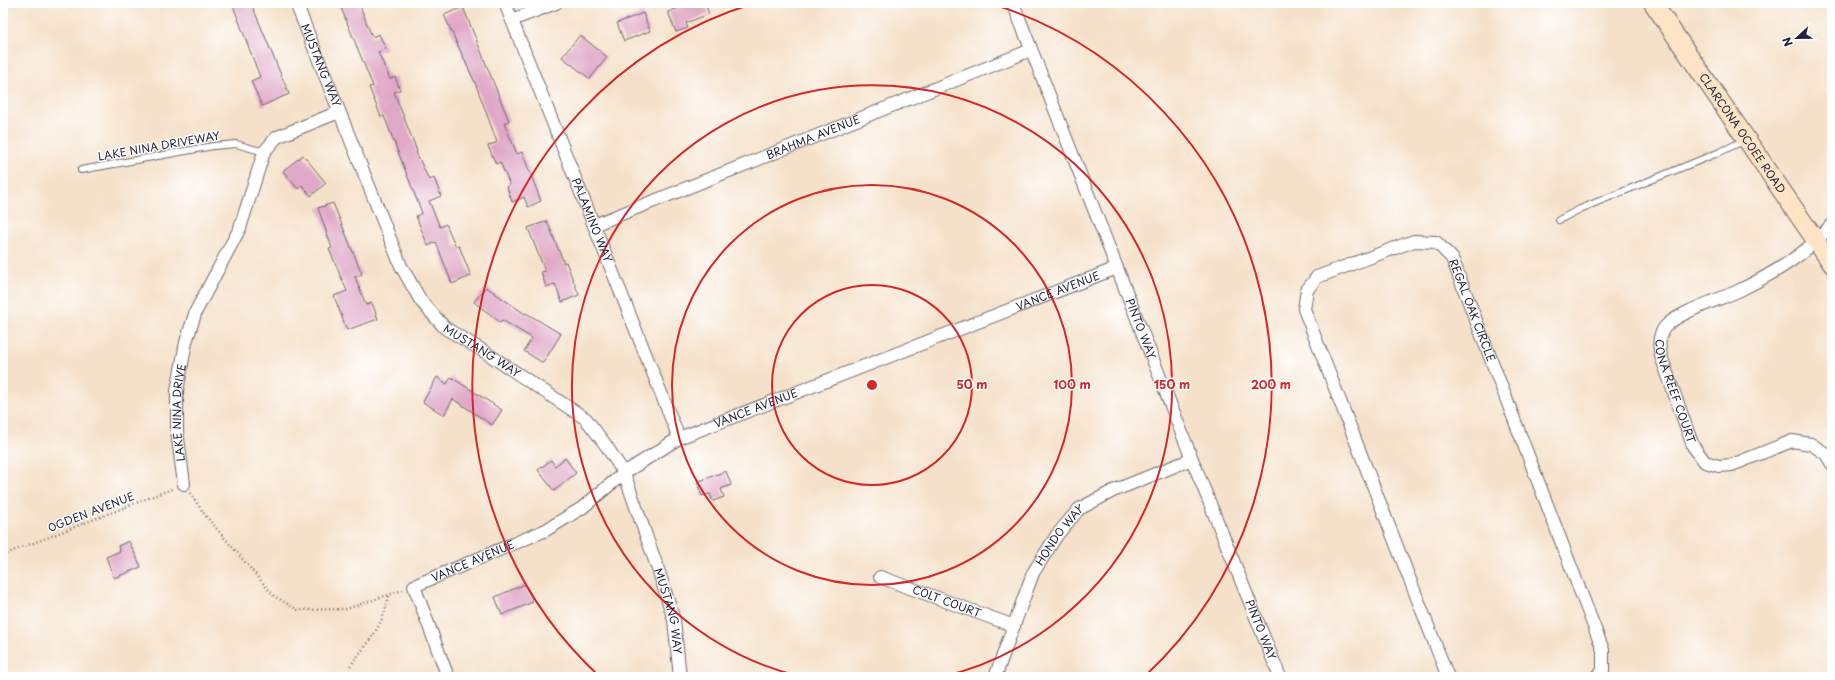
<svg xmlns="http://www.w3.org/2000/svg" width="1835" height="680" viewBox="0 0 1835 680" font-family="'Playpen Sans',sans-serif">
	<rect width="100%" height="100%" fill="#fff"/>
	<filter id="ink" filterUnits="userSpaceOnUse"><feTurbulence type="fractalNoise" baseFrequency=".025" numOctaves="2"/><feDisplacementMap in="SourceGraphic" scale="8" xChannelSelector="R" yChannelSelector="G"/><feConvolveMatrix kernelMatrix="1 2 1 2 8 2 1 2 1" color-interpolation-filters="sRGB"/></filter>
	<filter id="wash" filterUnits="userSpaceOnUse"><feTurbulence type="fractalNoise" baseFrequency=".012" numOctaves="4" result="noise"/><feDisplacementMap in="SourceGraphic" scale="16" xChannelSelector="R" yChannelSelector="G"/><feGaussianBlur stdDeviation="0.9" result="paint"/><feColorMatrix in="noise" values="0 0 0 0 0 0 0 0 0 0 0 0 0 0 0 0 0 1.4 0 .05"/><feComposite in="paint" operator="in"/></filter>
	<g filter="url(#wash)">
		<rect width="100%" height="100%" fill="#f5e1c9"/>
		<g id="blocks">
			<g fill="#e0a8c7">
				<path d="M232,3H251L289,94L262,106L251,81L260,77Z"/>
				<path d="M339,3H359L372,37L379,34L386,49L378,52L390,79L395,77L400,90L394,92L417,151L416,152L429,180L434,178L441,196L429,201L440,227L446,224L456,247L459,246L471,276L452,284L436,242L428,246L416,216L422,213L384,116L381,117L369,87L373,86Z"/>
				<path d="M692,3H705L709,14L686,23L688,28L676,32L668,12Z"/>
				<path d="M463,7L509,121L504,123L517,154L522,152L541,201L528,207L524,197L512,202L507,187L510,185L500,162L496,164L488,146L497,142L476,85L444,15Z"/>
				<path d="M643,13L650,31L624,41L617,23Z"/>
				<path d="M580,35L607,57L590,79L562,57Z"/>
				<path d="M303,155L326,183L311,196L302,185L298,189L283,171Z"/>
				<path d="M333,203L362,274L355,277L366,305L372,303L378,319L347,330L334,296L347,291L329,249L332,248L318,208Z"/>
				<path d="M547,221L564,263L566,262L579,295L562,302L555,284L546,287L541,272L545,271L528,228Z"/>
				<path d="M486,287L525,314L526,313L561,334L543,363L524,351L532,338L502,320L500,322L474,302Z"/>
				<path d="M437,377L447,384L451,377L502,410L492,425L453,399L444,415L423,402Z"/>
				<path d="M565,458L576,473L554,491L538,470L551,460L555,466Z"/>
				<path d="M726,471L731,485L721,489L724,497L713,501L710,494L702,496L697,482Z"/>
				<path d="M129,541L141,567L114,578L106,557L120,551L118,546Z"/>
				<path d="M525,584L533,602L502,615L495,597Z"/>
			</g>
		</g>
	</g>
	<g filter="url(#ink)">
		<use href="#blocks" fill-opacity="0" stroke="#6c656d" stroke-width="1"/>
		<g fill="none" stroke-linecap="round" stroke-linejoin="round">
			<defs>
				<g id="lane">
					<path d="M81,170L213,146L236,144L264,152"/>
					<path d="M1559,220L1580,209L1720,152L1745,140"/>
				</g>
				<g id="street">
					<path id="s1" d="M296,3L401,266L421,301L445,328L485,352L586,419L605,444L624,473L660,575L674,620L680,677"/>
					<path id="s2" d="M505,3L679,438"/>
					<path id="s3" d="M1013,3L1192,459L1280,677"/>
					<path d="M512,20L556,3"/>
					<path id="s4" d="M1832,224C1807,254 1773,274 1738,291C1719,300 1678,312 1665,327C1658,335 1659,347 1661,356L1693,446L1705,462L1719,466L1732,465L1792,441L1811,444L1826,454L1832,464"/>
					<path id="s5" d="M594,225L1031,50"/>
					<path id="s6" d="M184,484L177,431V391L186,342L196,311L240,228L264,152L277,137L339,112"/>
					<path id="s7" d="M880,577L1014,626"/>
					<path id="s8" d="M448,677L414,586L546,530L582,508L624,473L679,438L1117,268"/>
					<path id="s9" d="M995,677L1033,573L1057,535L1079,509L1113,491L1192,459"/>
					<path id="s10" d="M1448,677L1304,309L1307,290L1317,277L1414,241L1436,242L1452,258L1603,650V671L1596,677"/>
				</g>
				<g id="secondary">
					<path id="s11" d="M1653,3L1832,264"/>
				</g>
			</defs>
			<use href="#lane" stroke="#6c656d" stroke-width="8"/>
			<use href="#street" stroke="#6c656d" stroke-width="14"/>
			<use href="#secondary" stroke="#6c656d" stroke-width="20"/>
			<g stroke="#6c656d" stroke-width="2.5" stroke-dasharray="1 3" stroke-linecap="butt">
				<path d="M190,493L205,515L274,596L298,610L346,609L403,590"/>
				<path d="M3,555L174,488"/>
				<path d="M350,666C369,641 383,627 389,595"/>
			</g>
			<use href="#lane" stroke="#fff" stroke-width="6"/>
			<use href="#street" stroke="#fff" stroke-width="12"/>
			<use href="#secondary" stroke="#fee4c5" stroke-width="18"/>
		</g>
	</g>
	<g fill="none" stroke="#d62828" stroke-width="2">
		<circle cx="872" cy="385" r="100"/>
		<circle cx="872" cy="385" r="200"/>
		<path d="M802 677A300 300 0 1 1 942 677"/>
		<path d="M600 677A399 399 0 0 1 755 3M989 3A399 399 0 0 1 1144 677"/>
	</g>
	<g text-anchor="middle" stroke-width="3" stroke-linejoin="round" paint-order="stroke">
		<g font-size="11" fill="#22223b" stroke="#fff">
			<text dy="4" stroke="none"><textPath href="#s1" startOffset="67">MUSTANG WAY</textPath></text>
			<text dy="4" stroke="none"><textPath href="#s11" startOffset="158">CLARCONA OCOEE ROAD</textPath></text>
			<text dy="4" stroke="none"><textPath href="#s5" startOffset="236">BRAHMA AVENUE</textPath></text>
			<text transform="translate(159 146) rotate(-10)" y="4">LAKE NINA DRIVEWAY</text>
			<text dy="4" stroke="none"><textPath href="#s2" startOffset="234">PALAMINO WAY</textPath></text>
			<text dy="4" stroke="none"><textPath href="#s8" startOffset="809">VANCE AVENUE</textPath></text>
			<text dy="4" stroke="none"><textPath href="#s10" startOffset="635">REGAL OAK CIRCLE</textPath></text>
			<text dy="4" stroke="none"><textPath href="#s3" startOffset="350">PINTO WAY</textPath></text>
			<text dy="4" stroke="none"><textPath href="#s1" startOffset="403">MUSTANG WAY</textPath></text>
			<text dy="4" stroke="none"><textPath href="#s4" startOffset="266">CONA REEF COURT</textPath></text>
			<text dy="4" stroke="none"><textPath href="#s8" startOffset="485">VANCE AVENUE</textPath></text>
			<text dy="4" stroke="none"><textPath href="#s6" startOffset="72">LAKE NINA DRIVE</textPath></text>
			<text transform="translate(91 512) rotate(-21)" y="4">OGDEN AVENUE</text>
			<text dy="4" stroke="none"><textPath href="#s9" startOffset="157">HONDO WAY</textPath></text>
			<text dy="4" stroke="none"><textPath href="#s8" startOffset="161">VANCE AVENUE</textPath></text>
			<text dy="4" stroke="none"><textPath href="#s7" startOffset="71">COLT COURT</textPath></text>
			<text dy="4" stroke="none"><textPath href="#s1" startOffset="739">MUSTANG WAY</textPath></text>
			<text dy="4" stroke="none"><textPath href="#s3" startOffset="674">PINTO WAY</textPath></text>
		</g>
	</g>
	<circle cx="872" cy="385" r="6" fill="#d62828" stroke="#fff" stroke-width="2"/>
	<g font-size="12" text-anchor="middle" font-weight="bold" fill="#d62828" stroke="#fff" stroke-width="3" stroke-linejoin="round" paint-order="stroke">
		<text x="972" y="389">50 m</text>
		<text x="1072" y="389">100 m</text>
		<text x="1172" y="389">150 m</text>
		<text x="1271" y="389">200 m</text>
	</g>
	<rect width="1835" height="680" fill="none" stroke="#fff" stroke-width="16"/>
	<g transform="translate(1797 38) rotate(248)" stroke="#ffffff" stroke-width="3" paint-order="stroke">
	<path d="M0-3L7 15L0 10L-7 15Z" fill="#22223b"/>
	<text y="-6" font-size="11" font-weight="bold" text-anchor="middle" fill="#22223b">N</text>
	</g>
</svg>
